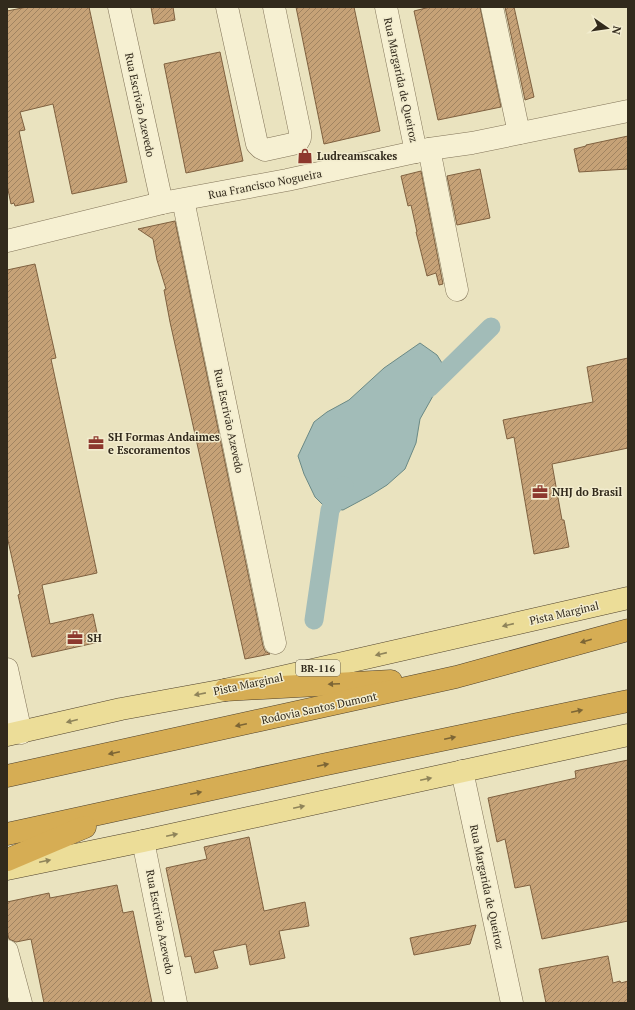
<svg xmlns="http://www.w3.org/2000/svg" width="635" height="1010" viewBox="0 0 635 1010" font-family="'PT Serif',serif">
	<defs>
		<pattern id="building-hatch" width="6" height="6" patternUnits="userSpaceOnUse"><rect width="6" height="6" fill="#c6a277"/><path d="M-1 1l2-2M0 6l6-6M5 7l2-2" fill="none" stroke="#a18461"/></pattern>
	</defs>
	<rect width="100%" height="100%" fill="#eae3bf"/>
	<path fill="#a2bcb8" stroke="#6a8985" d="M420,343L437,355L447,371L420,419L416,443L405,469L387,485L371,495L343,510L326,508L315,497L304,474L298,456L314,422L327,412L349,400L384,368Z"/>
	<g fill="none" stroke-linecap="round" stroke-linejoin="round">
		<g stroke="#a2bcb8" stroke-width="19">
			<path d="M429,388L491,327"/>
			<path d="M314,620L330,510L344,486"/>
		</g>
	</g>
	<g fill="url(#building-hatch)" stroke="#7f6140">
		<path d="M27,7H89L127,182L72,194L53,104L20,112L25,130L19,131L34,202L15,206L14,203L11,204L7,185V11Z"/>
		<path d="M151,7H173L175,20L154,24Z"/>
		<path d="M296,7H354L380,131L324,144Z"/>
		<path d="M430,7H480L501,107L438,120L414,11Z"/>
		<path d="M505,7H514L534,97L525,100Z"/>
		<path d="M220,52L243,161L186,173L164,64Z"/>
		<path d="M628,136V169L579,172L574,149L586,146V145Z"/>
		<path d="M480,169L490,218L457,225L447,176Z"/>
		<path d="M421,171L443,284L439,285L436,273L427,276L416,232H417L411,205L408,206L401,176Z"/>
		<path d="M175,221L263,646L265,651L270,654L245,659L170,322L164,290L166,289L157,260L153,239L138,229Z"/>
		<path d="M35,264L56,358L51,359L97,573L42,585L50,624L93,614L99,642L32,657L18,595L20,594L7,536V270Z"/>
		<path d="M628,358V448L552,464L562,520H564L569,547L534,554L514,437L507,439L503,420L593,402L587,367Z"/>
		<path d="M628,760V921L542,939L530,885L515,888L505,839L497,842L488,798L576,778L575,771Z"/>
		<path d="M249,837L264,911L305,902L309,926L279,931L285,958L250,965L246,944L213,951L218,968L195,973L191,956L185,957L166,868L207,859L204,847Z"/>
		<path d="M117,885L123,913L133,911L152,1003H44L31,939L16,942L9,939L7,931V902L49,893L50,898Z"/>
		<path d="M476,925L470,944L414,955L410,938Z"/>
		<path d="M608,956L613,983L620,981L621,983L628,981V1003H546L539,969Z"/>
	</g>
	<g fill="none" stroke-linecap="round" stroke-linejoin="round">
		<defs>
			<g id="minor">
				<path d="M119,7L162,203"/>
				<path d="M227,7L257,144L261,148L265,150L297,143L300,138V132L274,7"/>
				<path d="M386,7L416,152"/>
				<path d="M492,7L519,133"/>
				<path d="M429,149L457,290"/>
				<path d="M183,200L275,643"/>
				<path d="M7,241L162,203L287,180L429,149L472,143L628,111"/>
				<path d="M7,669L21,733"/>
				<path d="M462,771L512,1003"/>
				<path d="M143,841L176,1003"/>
				<path d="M7,951L21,1003"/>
			</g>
			<g id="major">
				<path d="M7,735L121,709L225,690L628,598"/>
				<path d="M7,869L143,841L628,735"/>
			</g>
			<g id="highway">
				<path d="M225,690L391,681"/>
				<path d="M7,776L456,677L628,630"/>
				<path d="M7,834L322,765L628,701"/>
				<path d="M7,860L85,827"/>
			</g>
		</defs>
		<use href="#minor" stroke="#827459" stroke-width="23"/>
		<use href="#major" stroke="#4f412d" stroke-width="23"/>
		<use href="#highway" stroke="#4f412d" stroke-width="23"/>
		<use href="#minor" stroke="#f6f0d2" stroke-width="22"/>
		<use href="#major" stroke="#ecdd98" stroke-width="22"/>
		<use href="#highway" stroke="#d6ad54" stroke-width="22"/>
	</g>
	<defs><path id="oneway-solid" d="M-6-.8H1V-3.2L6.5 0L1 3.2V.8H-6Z"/></defs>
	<g fill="#8f845a">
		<use href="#oneway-solid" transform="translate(508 625) rotate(167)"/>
		<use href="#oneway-solid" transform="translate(381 654) rotate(167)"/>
		<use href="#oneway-solid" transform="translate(200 694) rotate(169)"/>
		<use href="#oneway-solid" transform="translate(72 721) rotate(166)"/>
		<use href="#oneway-solid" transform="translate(426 779) rotate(-12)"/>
		<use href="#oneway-solid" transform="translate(299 807) rotate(-12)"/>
		<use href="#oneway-solid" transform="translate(172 835) rotate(-12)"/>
		<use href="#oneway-solid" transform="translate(45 861) rotate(-12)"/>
	</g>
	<g fill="#7c6535">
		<use href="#oneway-solid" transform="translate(586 641) rotate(164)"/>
		<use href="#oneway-solid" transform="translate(334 684) rotate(177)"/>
		<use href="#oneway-solid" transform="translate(577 711) rotate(-12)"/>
		<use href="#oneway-solid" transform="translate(241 725) rotate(168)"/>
		<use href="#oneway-solid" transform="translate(450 738) rotate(-12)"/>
		<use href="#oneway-solid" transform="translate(114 753) rotate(168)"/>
		<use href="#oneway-solid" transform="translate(323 765) rotate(-12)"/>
		<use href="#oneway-solid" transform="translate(196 793) rotate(-12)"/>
	</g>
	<defs>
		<symbol id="shop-bare" viewBox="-9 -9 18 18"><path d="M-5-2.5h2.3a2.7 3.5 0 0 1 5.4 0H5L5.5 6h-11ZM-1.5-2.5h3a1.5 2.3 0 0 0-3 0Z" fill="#8d382d" stroke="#f2ecce" stroke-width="2.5" paint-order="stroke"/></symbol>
		<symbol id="office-bare" viewBox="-9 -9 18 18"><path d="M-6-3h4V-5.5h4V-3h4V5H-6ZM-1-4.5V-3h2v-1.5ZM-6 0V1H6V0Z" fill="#8d382d" stroke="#f2ecce" stroke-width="2.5" paint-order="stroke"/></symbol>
	</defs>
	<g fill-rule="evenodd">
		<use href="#shop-bare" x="294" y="145" width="22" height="22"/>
		<use href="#office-bare" x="85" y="432" width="22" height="22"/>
		<use href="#office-bare" x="529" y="481" width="22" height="22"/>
		<use href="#office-bare" x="64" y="627" width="22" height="22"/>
	</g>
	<g text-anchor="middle" stroke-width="3" stroke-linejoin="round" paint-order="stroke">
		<rect fill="#f2ecce" stroke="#6c6451" stroke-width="1" x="296" y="660" width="44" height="16" rx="3"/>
		<g font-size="10" font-weight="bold" fill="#322a1c">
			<text x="318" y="672">BR-116</text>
		</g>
		<g font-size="11" fill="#322a1c" stroke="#f2ecce">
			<text transform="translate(401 80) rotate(78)" y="4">Rua Margarida de Queiroz</text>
			<text transform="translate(140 105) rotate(78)" y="4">Rua Escrivão Azevedo</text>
			<text transform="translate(265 184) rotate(-11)" y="4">Rua Francisco Nogueira</text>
			<text transform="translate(229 421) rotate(78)" y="4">Rua Escrivão Azevedo</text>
			<text transform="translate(564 613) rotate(-13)" y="4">Pista Marginal</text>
			<text transform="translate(248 684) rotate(-12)" y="4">Pista Marginal</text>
			<text transform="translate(319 708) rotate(-12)" y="4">Rodovia Santos Dumont</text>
			<text transform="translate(487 887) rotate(78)" y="4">Rua Margarida de Queiroz</text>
			<text transform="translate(160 922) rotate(79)" y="4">Rua Escrivão Azevedo</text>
		</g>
		<g font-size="11" font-weight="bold" fill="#322a1c" stroke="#f2ecce" text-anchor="start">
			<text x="317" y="160">Ludreamscakes</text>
			<text x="108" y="441">SH Formas Andaimes<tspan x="108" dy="13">e Escoramentos</tspan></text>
			<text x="552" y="496">NHJ do Brasil</text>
			<text x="87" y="642">SH</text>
		</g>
	</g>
	<rect width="635" height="1010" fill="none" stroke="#322a1c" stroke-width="16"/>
	<g transform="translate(607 28) rotate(103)" stroke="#f2ecce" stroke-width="3" paint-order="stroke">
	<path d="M0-3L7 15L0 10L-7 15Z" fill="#322a1c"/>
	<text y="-6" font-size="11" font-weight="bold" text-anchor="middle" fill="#322a1c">N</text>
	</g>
</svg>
